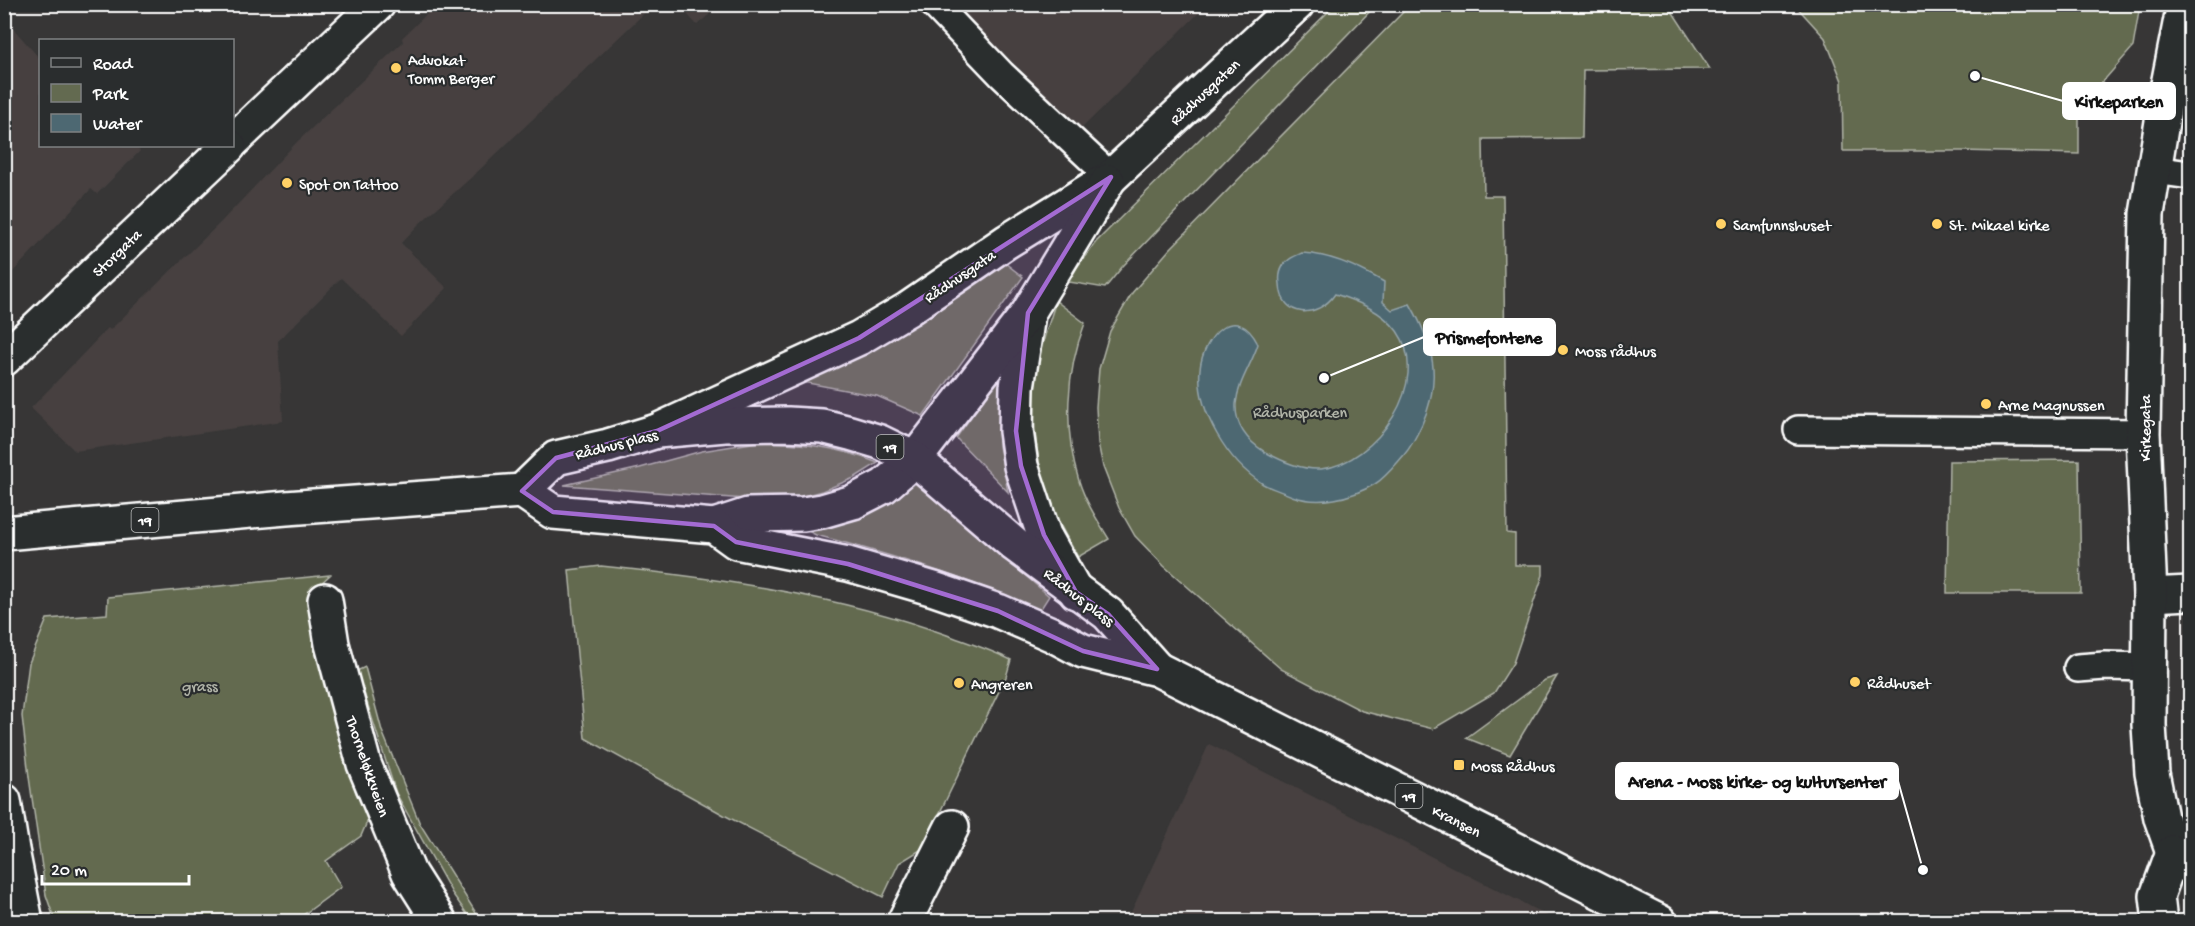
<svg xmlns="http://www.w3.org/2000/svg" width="2195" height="926" viewBox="0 0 2195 926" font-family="'Gochi Hand',sans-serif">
	<rect width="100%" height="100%" fill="#373636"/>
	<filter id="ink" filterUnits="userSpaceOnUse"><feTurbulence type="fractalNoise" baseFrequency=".0167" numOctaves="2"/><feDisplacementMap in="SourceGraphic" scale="12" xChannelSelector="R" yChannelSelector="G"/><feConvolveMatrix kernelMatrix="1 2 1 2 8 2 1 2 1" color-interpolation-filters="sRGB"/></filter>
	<g filter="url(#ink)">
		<g fill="#474140">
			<path d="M436,5H653L474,175L419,224L401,243L447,288L401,336L341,278L278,341L283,421L75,451L31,408L108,328L110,330L220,223L296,143L403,42L402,38Z"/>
			<path d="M679,5H720L697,25Z"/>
			<path d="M955,5H1207L1081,129Z"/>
			<path d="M4,18L40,59V146H135L140,151L97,194L91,189L10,275L4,271Z"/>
			<path d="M1209,744L1519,901L1557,921H1127Z"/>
		</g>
		<g fill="#636a50" stroke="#b1b4a8" stroke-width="1.5">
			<path d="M1335,5H1376L1123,266L1105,288L1069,282L1077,267L1096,242Z"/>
			<path d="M1410,5H1668L1710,69L1583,70L1582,138L1483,139L1484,196H1503L1507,533L1515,534V565H1543V575L1513,663L1494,693L1433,729L1362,711L1281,669L1164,566L1135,536L1119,508L1103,467L1098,443L1096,407L1099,369L1110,331L1132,293L1169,250Z"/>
			<path d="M1795,5H2140L2133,47L2079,109V154L1962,151H1843L1842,81L1825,38Z"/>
			<path d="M1005,263L1023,277L923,416L877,396L802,382L917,322Z"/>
			<path d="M1056,301L1085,323C1066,372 1063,430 1079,481C1085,501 1098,521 1109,539L1078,557C1068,539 1056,520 1049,500C1033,452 1029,399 1041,350C1045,333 1051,317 1056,301Z"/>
			<path d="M1000,376L999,446L1008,492L956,438Z"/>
			<path d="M758,442C802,443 836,446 878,463L854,478L822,491L792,499L758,500L564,485L640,468L702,451Z"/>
			<path d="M2079,460L2081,593H1947L1949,461Z"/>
			<path d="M916,481L1049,596L1040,610C967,578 893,555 816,535L806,530L889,501Z"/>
			<path d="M601,566C717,578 837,595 947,635C969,643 991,650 1011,660L1006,677L922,849L899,863L883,897L724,815L585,738L569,570Z"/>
			<path d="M330,575L310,593L315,650L356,793L370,815L361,836L326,861L341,887L295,921H55L46,895L29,777L22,716L29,663L47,619L107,614L108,597Z"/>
			<path d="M365,667L382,731L420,824L481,921H472L452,893L396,793L357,671Z"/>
			<path d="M1557,676L1510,755L1466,738L1545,680Z"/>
		</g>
		<path fill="#4d6872" stroke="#94a4aa" stroke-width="1.5" d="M1302,253C1331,254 1360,268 1384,282L1383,302L1392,310L1410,304C1434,345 1442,380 1422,424C1417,435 1412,446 1404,455C1395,465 1386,477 1375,484C1351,498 1319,506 1292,496C1283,492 1272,489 1263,484C1228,462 1196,411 1200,369C1203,337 1236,300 1258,344C1252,364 1238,382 1236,404C1235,425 1247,441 1265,452C1282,461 1301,470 1321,469C1376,463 1433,382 1397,331C1382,311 1359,302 1335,294C1318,319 1281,319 1280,284C1279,278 1280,271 1283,266C1287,259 1295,256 1302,253Z"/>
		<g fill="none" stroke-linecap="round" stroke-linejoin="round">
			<defs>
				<g id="service">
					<path d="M934,4L1002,75L1111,177"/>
					<path d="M2154,170L2190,175"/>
					<path d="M1798,430L2143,433"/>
					<path d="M2078,668L2105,666L2150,667"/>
				</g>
				<g id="minor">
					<path d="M2168,85H2190"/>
					<path d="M2150,595L2190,593"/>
					<path d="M325,600L332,644L364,764L409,873L440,922"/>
					<path d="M904,922L952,827"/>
				</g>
				<g id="tertiary">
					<path d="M2184,4L2168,85L2147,214L2143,433L2150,595L2149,725L2152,773L2161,818L2173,852L2190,867"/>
					<path d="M232,142L378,4"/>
					<path d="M1028,315L1017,387L1016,431L1021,466L1044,535L1076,592"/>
					<path d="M4,359L229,146"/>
					<path d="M661,429L859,338L908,309L1006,242L1111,177L1297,4"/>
					<path d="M714,526L748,515L803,514L822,511L853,502L884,486L915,459L1028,313L1108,181"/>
					<path d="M4,801L12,850L26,922"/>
					<path d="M2160,922L2157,896L2173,852"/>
				</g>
				<g id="trunk">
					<path d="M522,491L556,458L608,446L657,431L725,425L788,424L822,426L850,433L880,442L915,459L1015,545L1108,614L1157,669"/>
					<path d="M4,533L286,508L522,491L553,512L714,526L736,542L848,564L934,589L998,611L1051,634L1083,651L1157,669L1660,922"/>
				</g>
			</defs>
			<use href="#service" stroke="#fff" stroke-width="32"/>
			<use href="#minor" stroke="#fff" stroke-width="38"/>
			<use href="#tertiary" stroke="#fff" stroke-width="38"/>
			<use href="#trunk" stroke="#fff" stroke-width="38"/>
			<use href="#service" stroke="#2a2d2e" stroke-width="27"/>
			<use href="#minor" stroke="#2a2d2e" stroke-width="33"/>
			<use href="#tertiary" stroke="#2a2d2e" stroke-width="33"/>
			<use href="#trunk" stroke="#2a2d2e" stroke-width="33"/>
		</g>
	</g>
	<path fill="#a36bd2" fill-opacity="0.2" stroke="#a36bd2" stroke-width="4.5" stroke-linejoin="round" d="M1111,177L1028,313L1016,431L1021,466L1044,535L1076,592L1108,614L1157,669L1083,651L998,611L848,564L736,542L714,526L553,512L522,491L556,458L657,431L859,338Z"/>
	<g fill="#ffd166" stroke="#2a2d2e" stroke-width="2">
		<circle cx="396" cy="68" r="6"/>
		<circle cx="287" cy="183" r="6"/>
		<circle cx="1721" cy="224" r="6"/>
		<circle cx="1937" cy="224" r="6"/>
		<circle cx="1563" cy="350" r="6"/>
		<circle cx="1986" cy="404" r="6"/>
		<circle cx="1855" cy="682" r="6"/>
		<circle cx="959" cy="683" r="6"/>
		<rect x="1453" y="759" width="12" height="12" rx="3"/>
	</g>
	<g text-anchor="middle" stroke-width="4.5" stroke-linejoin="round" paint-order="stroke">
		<g fill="#2a2d2e" stroke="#bfc0c0" stroke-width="1.5">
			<rect x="876.5" y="435" width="27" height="24" rx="4.5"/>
			<rect x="131.5" y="508" width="27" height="24" rx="4.5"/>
			<rect x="1395.5" y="784" width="27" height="24" rx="4.5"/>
		</g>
		<g font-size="15" font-weight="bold" fill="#fff">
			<text x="890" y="452">19</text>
			<text x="145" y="525">19</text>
			<text x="1409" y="801">19</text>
		</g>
		<g font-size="16" fill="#fff" stroke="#2a2d2e" text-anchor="start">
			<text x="408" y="65">Advokat<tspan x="408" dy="18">Tomm Berger</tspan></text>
			<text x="299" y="189">Spot On Tattoo</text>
			<text x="1733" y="230">Samfunnshuset</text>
			<text x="1949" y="230">St. Mikael kirke</text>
			<text x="1575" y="356">Moss rådhus</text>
			<text x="1998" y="410">Arne Magnussen</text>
			<text x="1867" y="688">Rådhuset</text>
			<text x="971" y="689">Angreren</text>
			<text x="1471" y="771">Moss Rådhus</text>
		</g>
		<g font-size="16" fill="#fff" stroke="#2a2d2e">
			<text transform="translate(1204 91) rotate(-43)" y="6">Rådhusgaten</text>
			<text transform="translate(116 252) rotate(-44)" y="6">Storgata</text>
			<text transform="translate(959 275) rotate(-34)" y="6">Rådhusgata</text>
			<text transform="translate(2144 428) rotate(-90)" y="6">Kirkegata</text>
			<text transform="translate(616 443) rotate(-14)" y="6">Rådhus plass</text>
			<text transform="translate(1080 596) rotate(38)" y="6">Rådhus plass</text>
			<text transform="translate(369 766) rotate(71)" y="6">Thorneløkkveien</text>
			<text transform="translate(1457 820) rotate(27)" y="6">Kransen</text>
		</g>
		<g font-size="16" fill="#b1b4a8" stroke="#2a2d2e">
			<text x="1300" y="417">Rådhusparken</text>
			<text x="200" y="691">grass</text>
		</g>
	</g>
	<path fill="none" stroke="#fff" stroke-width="2" d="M1975 76L2063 101M1324 378L1424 337M1923 870L1898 781"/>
	<g fill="#fff" stroke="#2a2d2e" stroke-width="2">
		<circle cx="1975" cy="76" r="6"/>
		<circle cx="1324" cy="378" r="6"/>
		<circle cx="1923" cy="870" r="6"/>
	</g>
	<g fill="#fff" stroke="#fff" stroke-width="2">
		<rect x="2063" y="83" width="112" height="36" rx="6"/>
		<rect x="1424" y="319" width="131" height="36" rx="6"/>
		<rect x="1616" y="763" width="282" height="36" rx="6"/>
	</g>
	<g font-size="18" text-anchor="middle" font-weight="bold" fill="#111">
		<text x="2119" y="107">Kirkeparken</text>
		<text x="1489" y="343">Prismefontene</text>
		<text x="1757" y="787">Arena - Moss kirke- og kultursenter</text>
	</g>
	<rect width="2195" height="926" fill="none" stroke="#2a2d2e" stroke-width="24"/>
	<rect x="12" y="12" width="2171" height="902" fill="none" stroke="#fff" stroke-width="2" filter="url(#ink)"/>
	<rect x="39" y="39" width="195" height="108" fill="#2a2d2e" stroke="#7f8182" stroke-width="1.5"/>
	<rect x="51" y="58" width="30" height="9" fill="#2a2d2e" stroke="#7f8182" stroke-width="1.5"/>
	<text x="93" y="69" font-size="18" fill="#ffffff">Road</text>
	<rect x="51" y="84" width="30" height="18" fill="#636a50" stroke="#7f8182" stroke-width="1.5"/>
	<text x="93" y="99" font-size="18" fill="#ffffff">Park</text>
	<rect x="51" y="114" width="30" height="18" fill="#4d6872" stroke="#7f8182" stroke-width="1.5"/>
	<text x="93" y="129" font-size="18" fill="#ffffff">Water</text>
	<path d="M42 875v9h147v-9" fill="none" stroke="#ffffff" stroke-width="3"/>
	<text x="51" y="875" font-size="18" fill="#ffffff" stroke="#2a2d2e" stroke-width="4.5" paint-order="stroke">20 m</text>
</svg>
